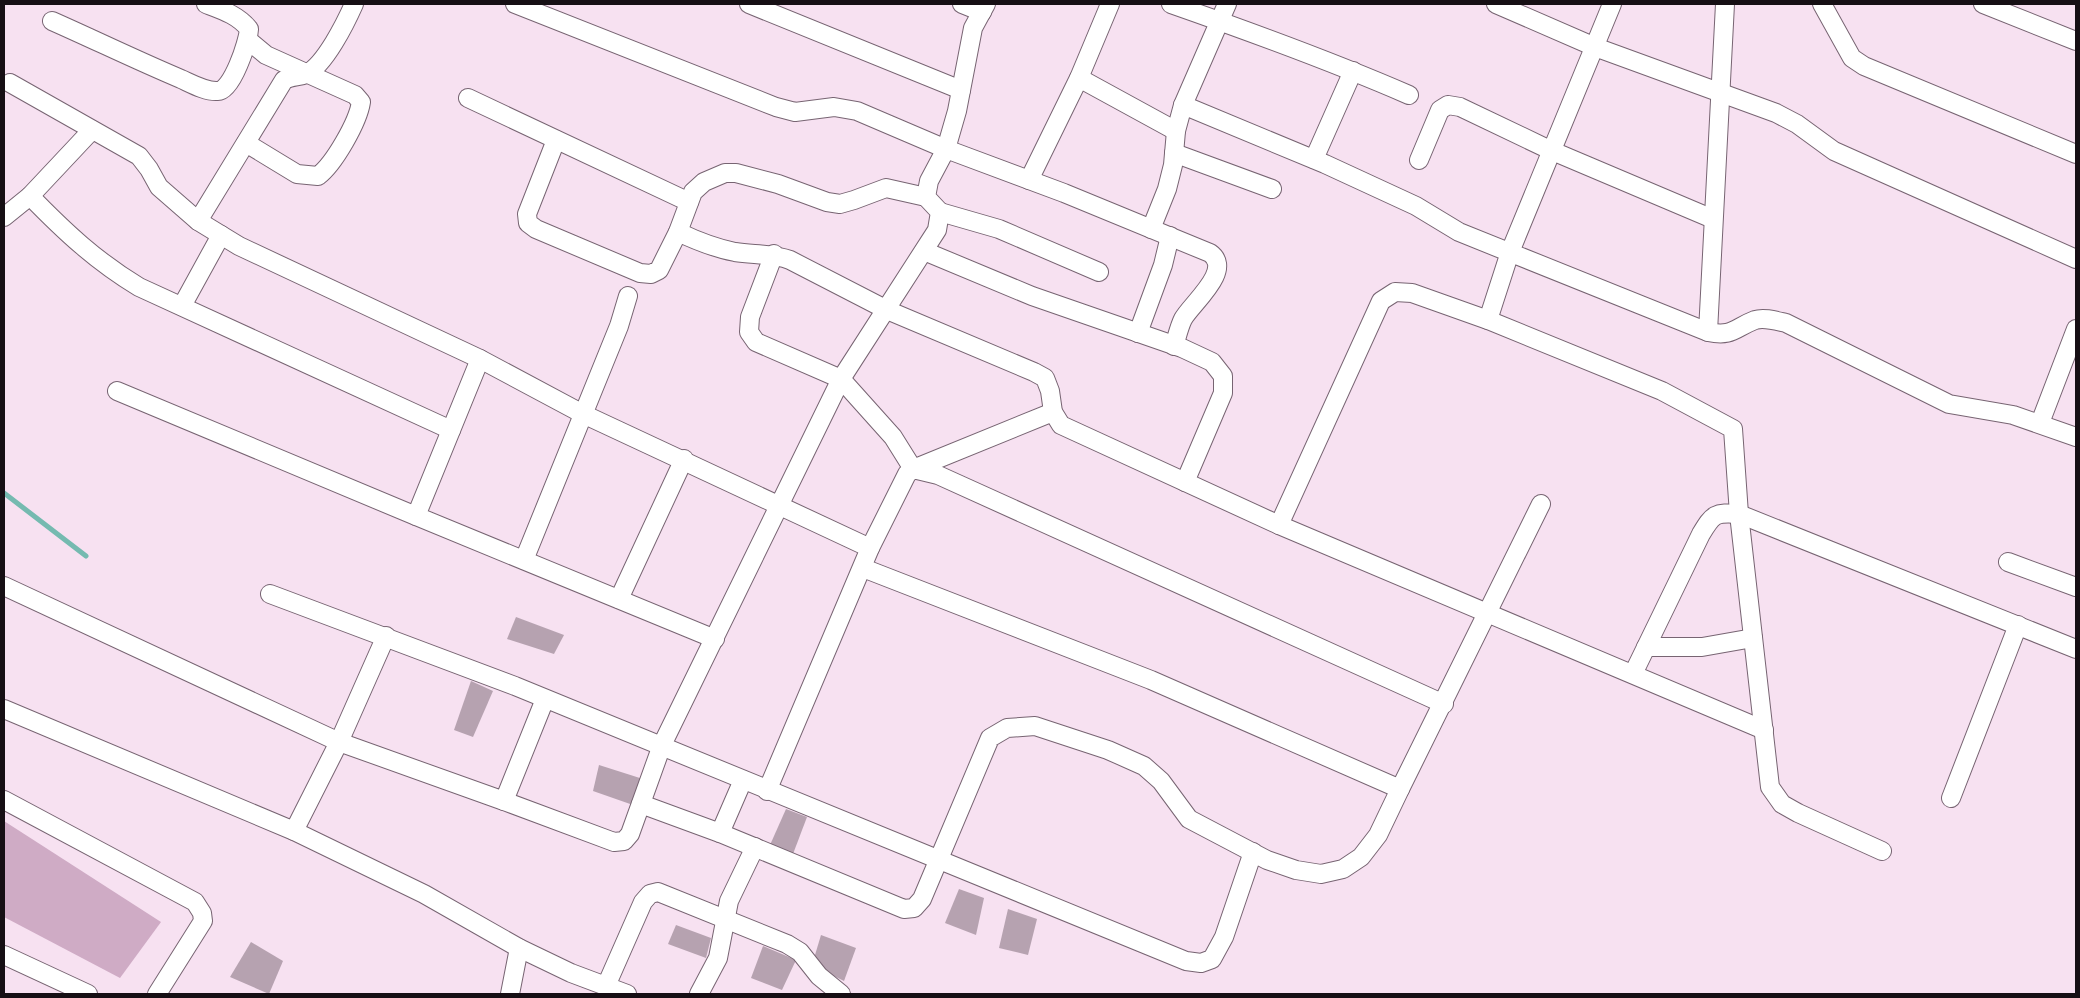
<svg xmlns="http://www.w3.org/2000/svg" width="2080" height="998" viewBox="0 0 2080 998" font-family="'Libre Baskerville',serif">
	<rect width="100%" height="100%" fill="#f7e1f1"/>
	<path fill="#cfabc5" d="M4,821L161,922L120,978L4,917Z"/>
	<g fill="none" stroke-linecap="round" stroke-linejoin="round">
		<path stroke="#75bab0" stroke-width="5" d="M4,493L86,556"/>
	</g>
	<g fill="#b6a2b0">
		<path d="M516,617L564,635L554,654L507,639Z"/>
		<path d="M471,681L493,691L473,737L454,730Z"/>
		<path d="M599,765L643,779L633,805L593,791Z"/>
		<path d="M786,809L807,817L793,854L770,845Z"/>
		<path d="M959,889L984,898L976,935L945,923Z"/>
		<path d="M1008,909L1037,919L1028,955L999,948Z"/>
		<path d="M676,925L711,938L706,958L668,944Z"/>
		<path d="M821,935L856,948L844,981L812,965Z"/>
		<path d="M251,942L283,961L269,994L230,977Z"/>
		<path d="M763,946L796,960L782,990L751,978Z"/>
	</g>
	<g fill="none" stroke-linecap="round" stroke-linejoin="round">
		<defs>
			<g id="minor">
				<path d="M515,4L776,107L795,112L834,107L857,111L946,149L1064,193L1210,253C1234,270 1191,304 1183,319C1179,327 1177,337 1174,346"/>
				<path d="M749,4L961,90"/>
				<path d="M962,4L982,12"/>
				<path d="M1171,4C1251,32 1331,61 1409,95"/>
				<path d="M1496,4L1595,47L1776,113L1797,124L1834,151L2076,259"/>
				<path d="M1822,4L1852,58L1864,66L2076,154"/>
				<path d="M1983,4L2076,41"/>
				<path d="M52,21C95,40 138,61 181,79C192,84 206,92 218,91C232,91 248,42 249,29C238,15 222,10 206,4"/>
				<path d="M1079,78L1176,131"/>
				<path d="M10,83L139,156L149,169L159,187L198,221L239,246L480,359L583,414L870,548"/>
				<path d="M468,98L689,202"/>
				<path d="M1183,105L1325,164L1416,206L1459,232L1708,332C1733,337 1734,328 1755,320C1764,317 1777,321 1786,323L1949,404L2013,415L2076,437"/>
				<path d="M556,140L527,214L528,223L536,229L640,273L651,274L659,270L678,232L693,192L704,182L725,173H736L778,184L827,202L840,204L854,200L886,188L926,197"/>
				<path d="M246,143L297,174L318,176C334,164 358,122 361,102L355,95L266,55L248,40"/>
				<path d="M1174,153L1272,189"/>
				<path d="M1314,159L1353,71"/>
				<path d="M1419,160L1440,110L1448,105L1460,107L1550,150L1713,219"/>
				<path d="M1029,180L1079,78L1110,4"/>
				<path d="M30,196C65,232 96,261 139,287L451,430"/>
				<path d="M940,212L999,229L1099,272"/>
				<path d="M4,217L30,196L92,130"/>
				<path d="M198,221L284,80C292,76 299,77 306,74C325,65 346,22 354,4"/>
				<path d="M1151,229L1167,189L1173,165L1176,131L1183,105L1227,4"/>
				<path d="M678,232C697,241 714,248 735,252C754,255 771,253 790,260L887,310L1034,372L1045,378L1050,391L1053,412L1061,425L1279,525L1764,730"/>
				<path d="M924,251L1032,296L1182,348L1212,362L1223,376V393L1185,482"/>
				<path d="M774,254L750,317L749,332L756,342L841,379L893,437L913,469L1053,412"/>
				<path d="M182,306L221,235"/>
				<path d="M1488,320L1510,252L1612,4"/>
				<path d="M1708,332L1725,4"/>
				<path d="M1138,333L1163,265L1170,236"/>
				<path d="M480,359L416,516L715,639"/>
				<path d="M117,391L416,516"/>
				<path d="M2040,423L2076,329"/>
				<path d="M1279,525L1381,301L1395,292L1412,293L1488,320L1662,391L1733,429L1739,514L1770,787L1782,804L1798,813L1882,851"/>
				<path d="M524,560L619,326L628,296"/>
				<path d="M2008,562L2076,587"/>
				<path d="M863,568L1151,680L1400,789L1541,504"/>
				<path d="M4,586L339,742L386,636"/>
				<path d="M270,594L515,686L1186,961L1201,963L1212,959L1224,937L1253,852"/>
				<path d="M619,599L684,459"/>
				<path d="M1646,647H1702L1753,638"/>
				<path d="M1633,674L1701,534C1713,514 1715,512 1739,514L2076,649"/>
				<path d="M4,709L294,831L339,742L504,801L545,699"/>
				<path d="M767,791L870,548L907,474L913,469L938,475L1444,704"/>
				<path d="M1951,798L2018,625"/>
				<path d="M4,800L195,902L202,913L203,921L157,994"/>
				<path d="M504,801L614,842L624,841L630,834L662,745L841,379L937,230L940,212L926,197L929,181L946,149L957,111L973,28L986,4"/>
				<path d="M641,804L720,833L904,909L914,908L922,899L990,738L1007,728L1035,726L1108,750L1144,766L1161,781L1189,819L1267,860L1296,870L1321,874L1343,869L1361,857L1378,835L1400,789"/>
				<path d="M294,831L424,894L519,948L571,973L627,994"/>
				<path d="M720,833L743,780"/>
				<path d="M4,955L88,994"/>
				<path d="M606,986L643,902L650,894L658,892L787,944L800,952L819,976L841,994"/>
				<path d="M510,994L519,948"/>
				<path d="M699,994L718,958L729,901L755,847"/>
			</g>
		</defs>
		<use href="#minor" stroke="#776472" stroke-width="20"/>
		<use href="#minor" stroke="#fff" stroke-width="18"/>
	</g>
	<rect width="2080" height="998" fill="none" stroke="#160f14" stroke-width="10"/>
</svg>
